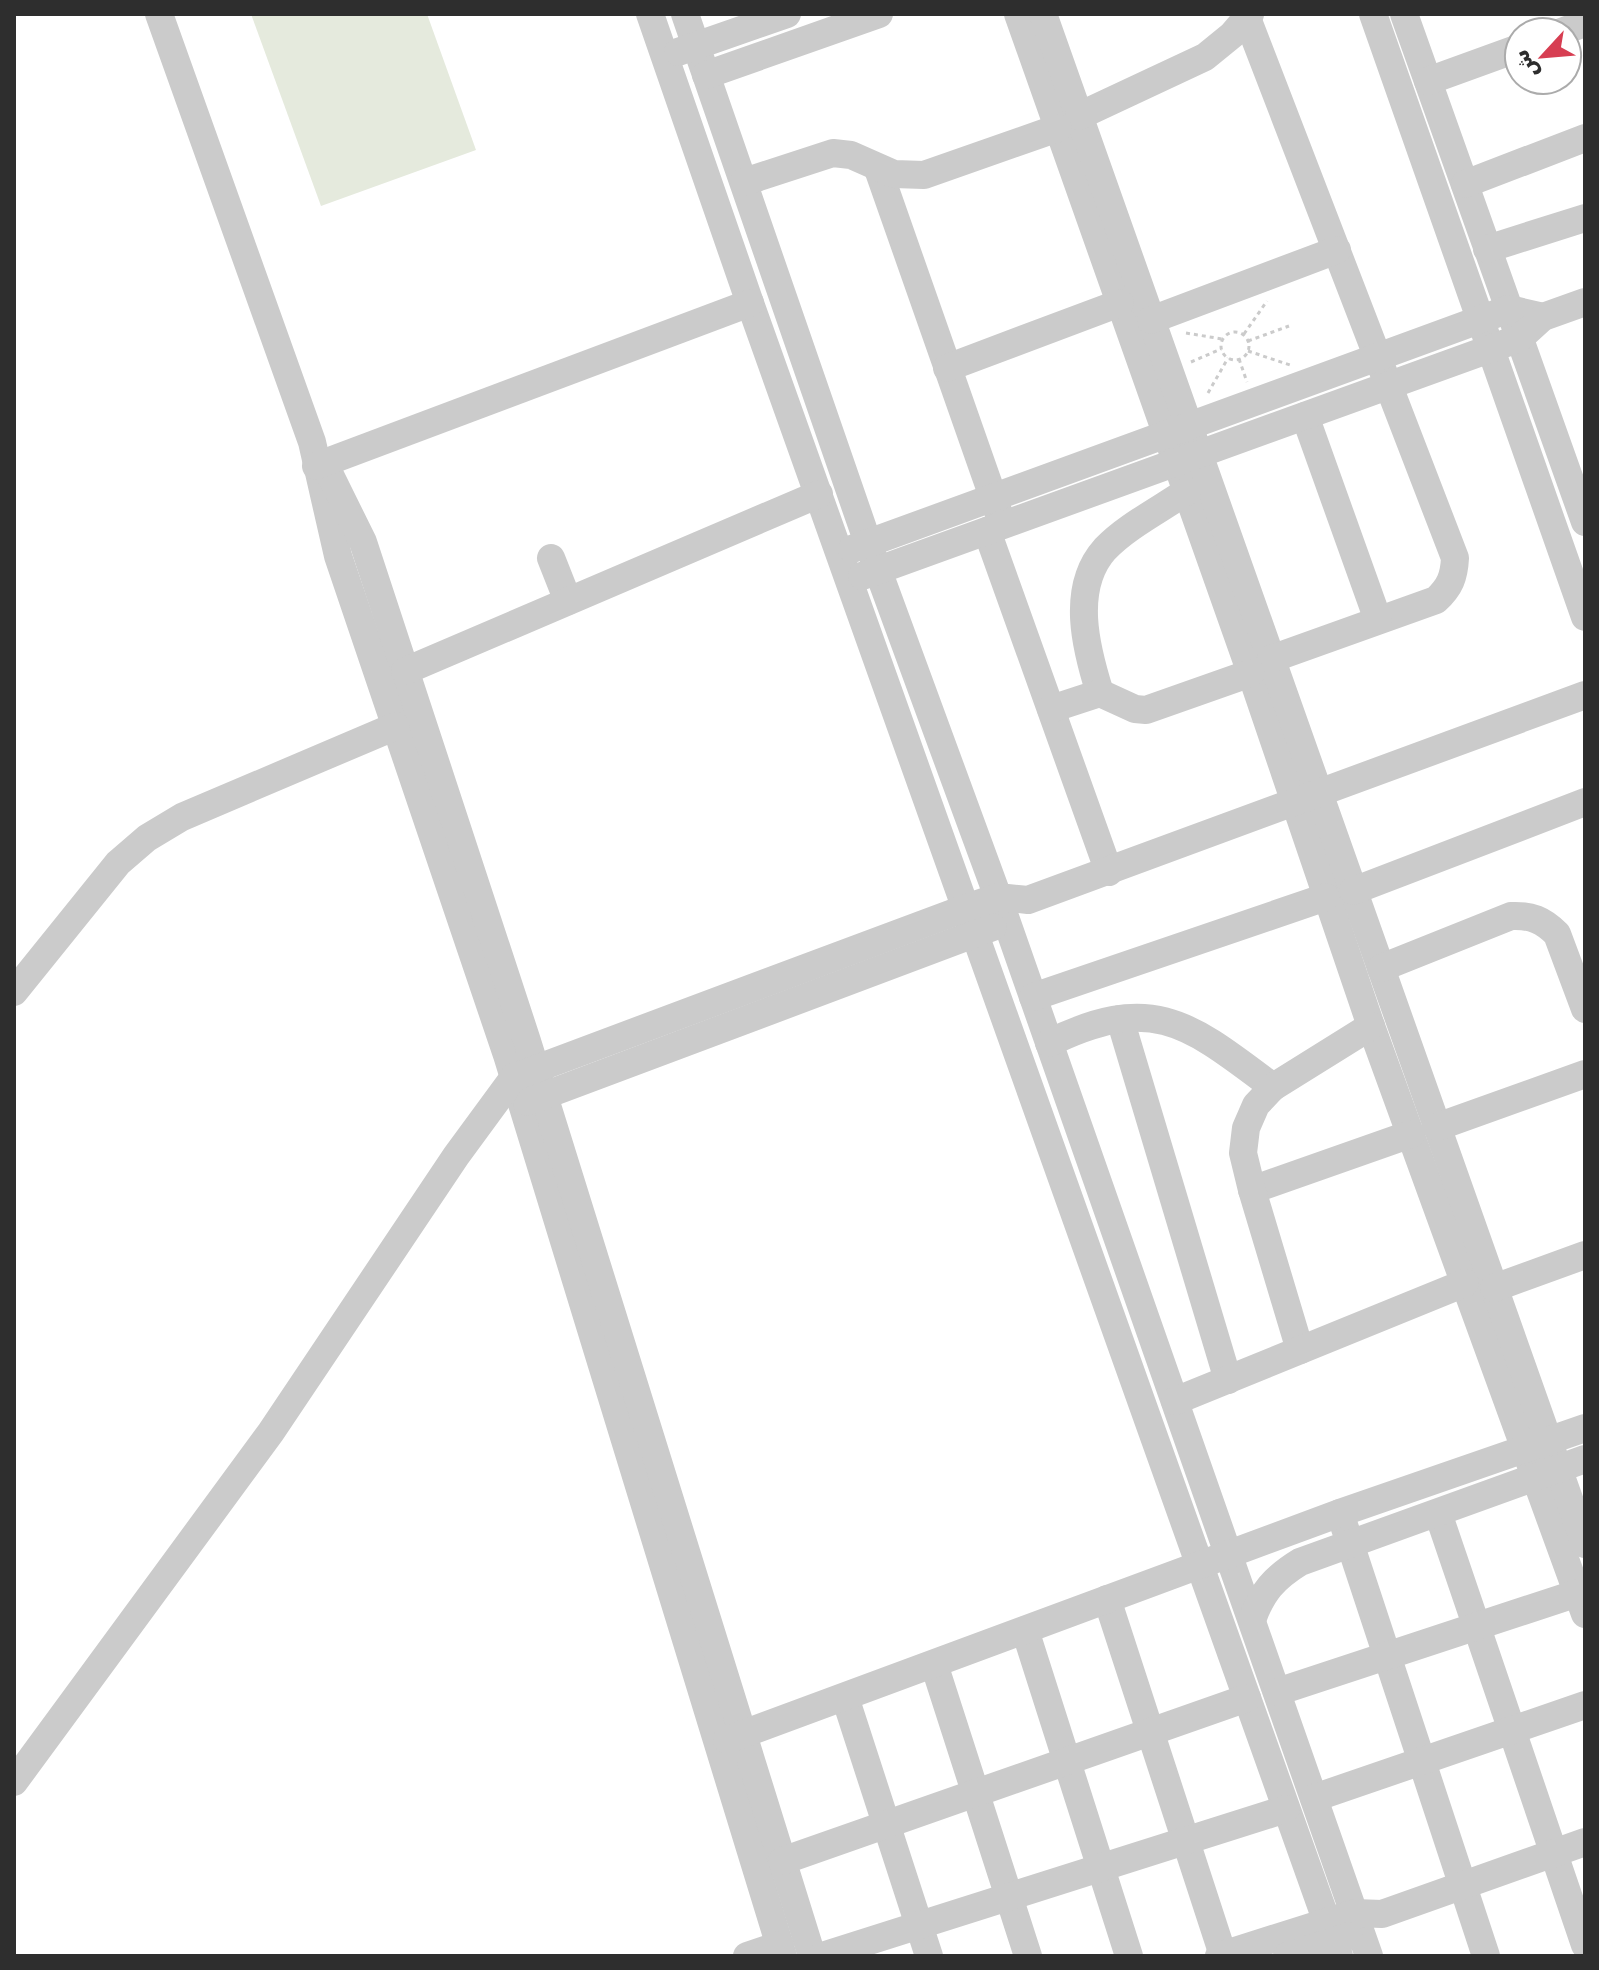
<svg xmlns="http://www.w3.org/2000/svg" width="1599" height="1970" viewBox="0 0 1599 1970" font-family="'DejaVu Sans',Vazirmatn,sans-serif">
	<rect width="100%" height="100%" fill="#fff"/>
	<path fill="#e5eadd" d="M251,14H427L476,150L321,206Z"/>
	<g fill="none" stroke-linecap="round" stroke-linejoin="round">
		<g stroke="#cbcbcb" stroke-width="3" stroke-dasharray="4 4" stroke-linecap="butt">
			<circle cx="1235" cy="346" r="14"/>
			<path d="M1186,333L1222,339"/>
			<path d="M1244,334L1267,301"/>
			<path d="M1248,341L1289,326"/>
			<path d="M1248,351L1290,365"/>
			<path d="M1239,359L1247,382"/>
			<path d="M1191,362L1221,349"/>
			<path d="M1208,393L1228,358"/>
		</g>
		<g stroke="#cbcbcb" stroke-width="28">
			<path d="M159,14L312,442L338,556L507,1055L783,1956"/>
			<path d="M650,14L750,303L1339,1956"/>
			<path d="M685,14L868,543L998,897L1369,1956"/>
			<path d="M1018,14L1251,673L1371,1026L1585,1614"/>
			<path d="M1043,14L1585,1544"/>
			<path d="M1373,14L1585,617"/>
			<path d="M1404,14L1585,522"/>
			<path d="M1247,18L1455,558C1454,577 1450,587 1436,600L1271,659"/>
			<path d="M1561,32L1585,23"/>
			<path d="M678,52L787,14"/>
			<path d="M706,75L879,14"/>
			<path d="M1428,81L1519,48"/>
			<path d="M1079,116L1205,57L1232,35L1250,14"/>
			<path d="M878,169L999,514"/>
			<path d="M744,182L833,153L851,155L894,174L924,175L1058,128"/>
			<path d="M1465,184L1585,138"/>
			<path d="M1487,249L1585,218"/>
			<path d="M1151,320L1337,250"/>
			<path d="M947,368L1120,303"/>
			<path d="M1305,416L1378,620"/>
			<path d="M324,463L363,542L527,1041L812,1956"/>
			<path d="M316,466L750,303"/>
			<path d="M987,531L1109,872"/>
			<path d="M852,549L1509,309L1543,317"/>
			<path d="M551,558L568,601"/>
			<path d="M862,576L1520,338L1543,317L1585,302"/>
			<path d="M405,671L819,494"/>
			<path d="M1100,693C1086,649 1070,588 1105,549C1127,526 1161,509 1187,491"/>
			<path d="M1051,709L1100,693L1135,709L1146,710L1251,673"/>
			<path d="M1353,891L1585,802"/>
			<path d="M1381,968L1511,916C1531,915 1543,920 1557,934L1585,1009"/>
			<path d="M14,992L118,863L147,838L182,817L396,726"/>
			<path d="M1033,997L1326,897"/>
			<path d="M1120,1019L1228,1380"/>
			<path d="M1049,1043C1153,992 1189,1024 1273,1087"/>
			<path d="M527,1102L993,927"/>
			<path d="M1437,1127L1585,1074"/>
			<path d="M1252,1190L1411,1134"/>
			<path d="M1494,1288L1585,1255"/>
			<path d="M1300,1350L1252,1190L1243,1153L1246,1128L1256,1105L1273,1087L1371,1026"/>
			<path d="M1175,1401L1465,1283"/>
			<path d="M1340,1513L1486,1956"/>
			<path d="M1438,1513L1585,1945"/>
			<path d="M1107,1599L1223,1955"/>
			<path d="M1252,1620C1262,1592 1274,1578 1300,1562L1585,1459"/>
			<path d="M1025,1630L1129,1956"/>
			<path d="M934,1664L1028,1956"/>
			<path d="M1277,1692L1578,1593"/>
			<path d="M845,1697L929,1956"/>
			<path d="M727,1740L1340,1513L1585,1428"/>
			<path d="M14,1782L271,1432L456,1156L514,1077L966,908L998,897L1028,900L1585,695"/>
			<path d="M1314,1798L1585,1705"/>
			<path d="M782,1861L1247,1698"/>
			<path d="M747,1956L780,1945"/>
			<path d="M822,1956L1286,1809"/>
			<path d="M1219,1956L1355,1913L1382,1914L1585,1842"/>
			<path d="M1287,1956L1349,1936"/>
		</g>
	</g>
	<rect width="1599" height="1970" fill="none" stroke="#2e2e2e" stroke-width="32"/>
	<g transform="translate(1543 56) rotate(244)"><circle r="38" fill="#ffffff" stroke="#ababab" stroke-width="2"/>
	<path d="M0-6L14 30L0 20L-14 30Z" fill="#d73e52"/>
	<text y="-12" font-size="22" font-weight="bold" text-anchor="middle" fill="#2e2e2e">ش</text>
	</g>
</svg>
